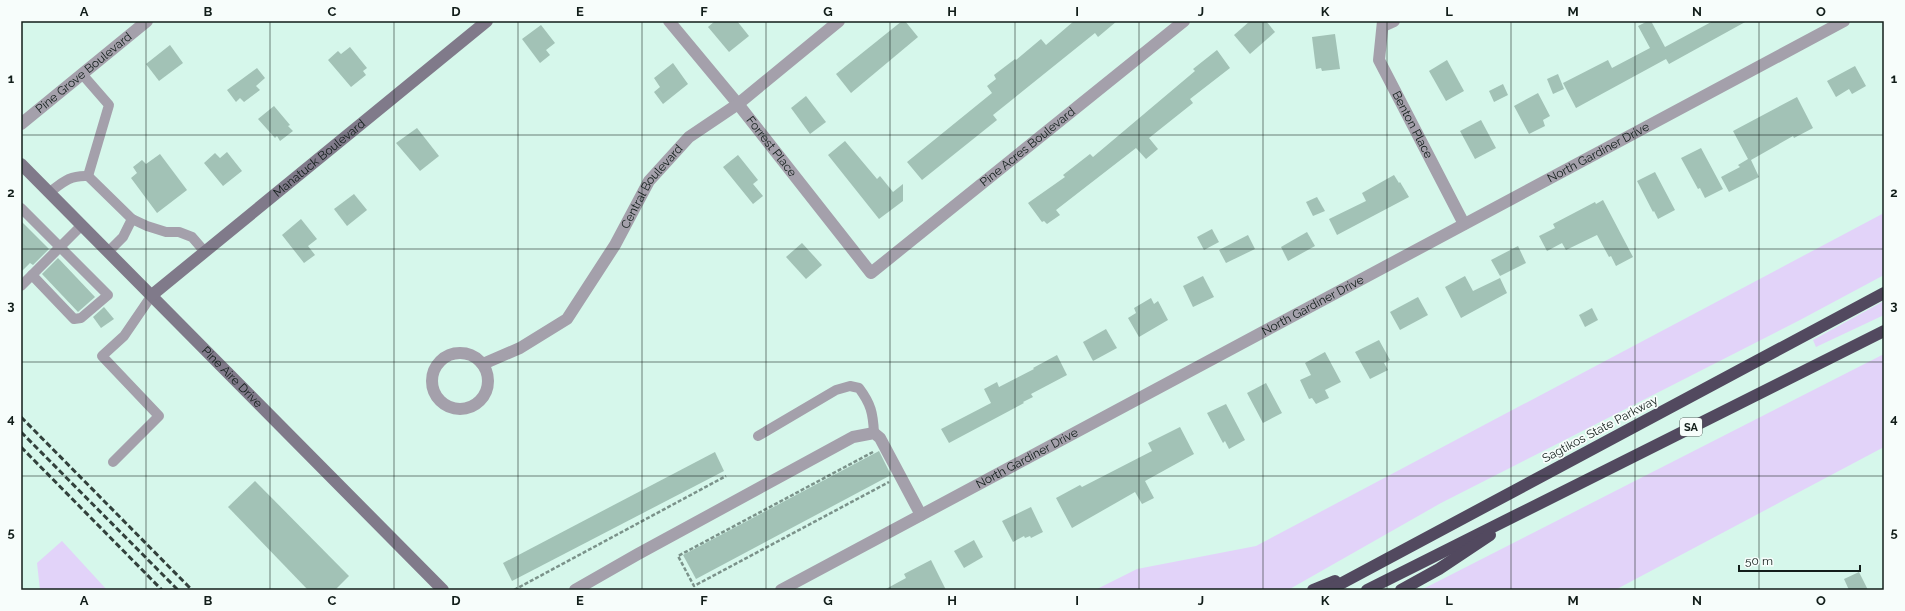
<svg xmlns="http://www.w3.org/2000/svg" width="1905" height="611" viewBox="0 0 1905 611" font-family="Raleway,sans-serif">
	<rect width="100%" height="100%" fill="#d6f7eb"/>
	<g fill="#e2d3f9">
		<path d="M1884,213V275L1800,320L1441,503L1288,590H1095L1137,569L1256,546Z"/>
		<path d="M1884,301V315L1816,347L1813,340Z"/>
		<path d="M1884,354V447L1615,590H1421Z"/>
		<path d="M62,541L107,590H40L37,563Z"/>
	</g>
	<g fill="#a2c2b6">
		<path d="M715,21H737L749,36L729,52L708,27Z"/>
		<path d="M902,21H905L918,37L851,93L836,74Z"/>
		<path d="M1074,21H1117L1098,37L1095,33L993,115L997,120L922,180L907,162L992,93L987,86L996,79L994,75L1015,59L1016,60L1041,39L1046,45Z"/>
		<path d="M1250,21H1266L1275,32L1250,54L1234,35Z"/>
		<path d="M1648,21H1651L1665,47L1713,21H1747L1669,64L1666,59L1576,108L1563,83L1608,60L1612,68L1650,48L1638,26Z"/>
		<path d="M541,25L555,43L546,50L550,55L540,63L522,39Z"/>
		<path d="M1335,34L1340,69L1322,71L1321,68L1316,69L1312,37Z"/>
		<path d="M170,45L183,63L159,81L146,64Z"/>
		<path d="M350,47L367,68L363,71L366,75L351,87L328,60L338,51L341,54Z"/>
		<path d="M1217,50L1230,68L1190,99L1193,103L1149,138L1158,149L1146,159L1136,148L1056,210L1060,215L1047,224L1044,221L1042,222L1028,203L1065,177L1063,175L1090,154L1093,157L1195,71L1193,69Z"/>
		<path d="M1447,60L1464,91L1446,101L1429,71Z"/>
		<path d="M673,63L688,84L663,104L654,92L660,87L654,78Z"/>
		<path d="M1855,66L1866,86L1852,94L1849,89L1836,97L1827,81Z"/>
		<path d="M257,68L265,78L256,86L260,90L244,102L240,98L236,102L227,90Z"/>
		<path d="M1558,74L1564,89L1553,94L1547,79Z"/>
		<path d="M1503,84L1508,95L1494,102L1489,91Z"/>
		<path d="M1538,93L1550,116L1543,120L1545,126L1529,134L1514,106Z"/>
		<path d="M806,96L826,122L810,134L791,108Z"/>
		<path d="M1797,97L1813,128L1794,138L1793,136L1751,160L1759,177L1729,192L1721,177L1740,167L1738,165L1748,159L1733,131Z"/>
		<path d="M274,106L290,125L288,126L293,131L280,141L277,136L275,138L258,119Z"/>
		<path d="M1481,120L1496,148L1475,159L1460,131Z"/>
		<path d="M417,128L439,156L420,171L396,143Z"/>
		<path d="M845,141L877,179L880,176L893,192L903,184V201L879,219L828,155Z"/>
		<path d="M1701,148L1723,189L1705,198L1700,188L1698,189L1681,158Z"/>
		<path d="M227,152L242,171L223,186L204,163L215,153L220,158Z"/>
		<path d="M160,154L187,190L157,213L131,178L137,173L133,167L142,160L146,164Z"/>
		<path d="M738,155L758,180L753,184L763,196L753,204L723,167Z"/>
		<path d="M1655,172L1675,210L1658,219L1654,211L1653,212L1637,181Z"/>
		<path d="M1394,175L1399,183L1400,182L1409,197L1337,235L1329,219L1366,201L1362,193Z"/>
		<path d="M354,194L367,210L347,226L334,209Z"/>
		<path d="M1317,197L1325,211L1313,216L1306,202Z"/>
		<path d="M1603,200L1633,257L1616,266L1611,256L1609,257L1597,235L1566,250L1562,243L1547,251L1539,236L1555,228L1553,224L1595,202L1596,204Z"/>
		<path d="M301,219L317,239L308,246L315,255L304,263L282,235Z"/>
		<path d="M21,221L49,249L33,265L30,263L21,272Z"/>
		<path d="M1212,229L1219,242L1204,250L1197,237Z"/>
		<path d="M1307,232L1315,246L1288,261L1281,247Z"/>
		<path d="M1248,235L1255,249L1226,263L1219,250Z"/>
		<path d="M802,243L822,265L806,279L786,257Z"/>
		<path d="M1518,246L1526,263L1500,276L1491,260Z"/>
		<path d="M58,258L95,297L78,312L42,274Z"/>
		<path d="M1203,276L1214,297L1193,307L1183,286Z"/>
		<path d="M1465,276L1473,291L1500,278L1507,293L1461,318L1445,287Z"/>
		<path d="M1418,297L1428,315L1400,330L1390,312Z"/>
		<path d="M1151,298L1154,304L1158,301L1168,320L1139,337L1128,318L1136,313L1134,308Z"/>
		<path d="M104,307L114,319L101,328L93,317Z"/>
		<path d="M1592,308L1598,320L1585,327L1579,315Z"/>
		<path d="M1106,329L1117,348L1093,361L1083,342Z"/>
		<path d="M1379,340L1390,360L1384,363L1388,370L1370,379L1355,352Z"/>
		<path d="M1325,352L1341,382L1325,390L1329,398L1316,404L1312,398L1309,399L1300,380L1311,375L1305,363Z"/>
		<path d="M1057,355L1067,375L1031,394L1033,397L1023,402L1024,403L949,443L941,429L991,403L984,389L997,382L999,387L1034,369L1033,368Z"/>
		<path d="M1266,383L1282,413L1263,423L1247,393Z"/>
		<path d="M1226,404L1245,440L1229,449L1225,441L1223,443L1207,413Z"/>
		<path d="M1180,427L1194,454L1145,481L1154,498L1142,504L1135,492L1072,528L1056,498L1080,485L1082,487L1152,451L1148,443Z"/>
		<path d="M879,451L891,475L696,579L683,555Z"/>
		<path d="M715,452L724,471L512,581L503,563Z"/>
		<path d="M255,481L349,576L335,590H308L228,507Z"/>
		<path d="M1031,507L1043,532L1031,538L1030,536L1025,538L1024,536L1013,542L1002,521Z"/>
		<path d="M974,540L983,557L964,568L954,551Z"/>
		<path d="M931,560L946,590H884L906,578L904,574Z"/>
		<path d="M1859,572L1868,590H1849L1844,579Z"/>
	</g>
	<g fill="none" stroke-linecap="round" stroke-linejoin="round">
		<g stroke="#7b928a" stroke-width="2.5" stroke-dasharray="4 2" stroke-linecap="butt">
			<path d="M873,452L678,556L694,586L889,482"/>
			<path d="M514,590L726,476"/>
		</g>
		<g stroke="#a4a0ab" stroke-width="10">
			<path d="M82,74L109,105L88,176"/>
			<path d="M50,192C63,182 70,175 88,176L132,219L147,226L166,232H179L192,237L205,252"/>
			<path d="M21,208L108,295L81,318L74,319L32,275"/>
			<path d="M108,252L123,237L132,219"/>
			<path d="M21,286L82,225"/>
			<path d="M758,436L836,390L850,386L859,388C871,404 873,413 874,433"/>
			<path d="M113,462L159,416L102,356L124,336L152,295"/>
		</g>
		<g stroke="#a4a0ab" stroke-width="12">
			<path id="s1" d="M669,21L738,104L871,273L1184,21"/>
			<path id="s2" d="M1383,21L1379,60L1464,224"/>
			<path d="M1383,26L1394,21"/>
			<path id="s3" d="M21,124L147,21"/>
			<circle cx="460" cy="381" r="28"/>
			<path id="s4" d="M483,364L520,348L567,319L615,245L649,181L689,137L738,104L839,21"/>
			<path d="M575,590L638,554L853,437L874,433L880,438L921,515"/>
			<path id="s5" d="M781,590L1844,21"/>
		</g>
		<g stroke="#807a8a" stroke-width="12">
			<path id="s6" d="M21,164L443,590"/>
			<path id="s7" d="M152,295L487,21"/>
		</g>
		<g stroke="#52495f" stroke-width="12">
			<path d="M1313,590L1335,581"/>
			<path d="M1329,590L1884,293"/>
			<path d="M1367,590L1884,331"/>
			<path d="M1401,590L1439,569L1490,535"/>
		</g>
		<g stroke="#32413c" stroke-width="3" stroke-dasharray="6 3" stroke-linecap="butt">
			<path d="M21,417L192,590"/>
			<path d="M21,432L178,590"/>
			<path d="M21,447L162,590"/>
		</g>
	</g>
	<path fill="none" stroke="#121e1a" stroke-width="1" stroke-opacity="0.55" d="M146,21V590M270,21V590M394,21V590M518,21V590M642,21V590M766,21V590M890,21V590M1015,21V590M1139,21V590M1263,21V590M1387,21V590M1511,21V590M1635,21V590M1759,21V590M21,135H1884M21,249H1884M21,362H1884M21,476H1884"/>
	<g text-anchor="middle" stroke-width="3.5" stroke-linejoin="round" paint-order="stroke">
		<rect fill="#f7fdfb" stroke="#57615e" stroke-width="1" x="1680" y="418" width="22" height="18" rx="3"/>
		<g font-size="11" font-weight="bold" fill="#121e1a">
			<text x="1691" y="431">SA</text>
		</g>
		<g font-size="12" fill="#121e1a" stroke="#f7fdfb">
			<text dy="4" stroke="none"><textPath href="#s3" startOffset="81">Pine Grove Boulevard</textPath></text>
			<text dy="4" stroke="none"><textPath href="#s2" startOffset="112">Benton Place</textPath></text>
			<text dy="4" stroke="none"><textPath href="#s1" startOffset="162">Forrest Place</textPath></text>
			<text dy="4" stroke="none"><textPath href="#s1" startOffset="524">Pine Acres Boulevard</textPath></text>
			<text dy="4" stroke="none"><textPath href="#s5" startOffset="927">North Gardiner Drive</textPath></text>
			<text dy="4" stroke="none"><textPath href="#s7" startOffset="216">Manatuck Boulevard</textPath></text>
			<text dy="4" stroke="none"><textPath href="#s4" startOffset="253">Central Boulevard</textPath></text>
			<text dy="4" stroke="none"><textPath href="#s5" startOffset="603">North Gardiner Drive</textPath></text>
			<text dy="4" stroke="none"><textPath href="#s6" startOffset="300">Pine Aire Drive</textPath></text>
			<text transform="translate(1600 429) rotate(-28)" y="4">Sagtikos State Parkway</text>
			<text dy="4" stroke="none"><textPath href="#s5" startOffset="279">North Gardiner Drive</textPath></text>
		</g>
	</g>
	<rect width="1905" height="611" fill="none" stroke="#f7fdfb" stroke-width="44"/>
	<path d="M1739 565v6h121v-6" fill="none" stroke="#121e1a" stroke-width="2"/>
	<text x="1745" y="565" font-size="12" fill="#121e1a" stroke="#f7fdfb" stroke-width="3" paint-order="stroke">50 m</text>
	<rect x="22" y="22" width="1861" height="567" fill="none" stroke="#121e1a" stroke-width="1.5"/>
	<g font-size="13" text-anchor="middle" font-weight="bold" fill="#121e1a">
		<text x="84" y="16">A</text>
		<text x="208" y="16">B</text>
		<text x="332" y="16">C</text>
		<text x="456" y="16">D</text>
		<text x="580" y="16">E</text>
		<text x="704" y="16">F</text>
		<text x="828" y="16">G</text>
		<text x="952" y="16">H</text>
		<text x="1077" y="16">I</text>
		<text x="1201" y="16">J</text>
		<text x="1325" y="16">K</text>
		<text x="1449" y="16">L</text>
		<text x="1573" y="16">M</text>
		<text x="1697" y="16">N</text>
		<text x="1821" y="16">O</text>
		<text x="11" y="83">1</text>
		<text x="1894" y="83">1</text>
		<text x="11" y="197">2</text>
		<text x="1894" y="197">2</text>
		<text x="11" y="310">3</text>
		<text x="1894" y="310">3</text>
		<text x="11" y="423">4</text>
		<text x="1894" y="423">4</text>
		<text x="11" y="537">5</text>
		<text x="1894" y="537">5</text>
		<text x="84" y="605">A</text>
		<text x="208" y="605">B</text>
		<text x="332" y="605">C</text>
		<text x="456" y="605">D</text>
		<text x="580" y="605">E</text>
		<text x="704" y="605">F</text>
		<text x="828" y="605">G</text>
		<text x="952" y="605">H</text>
		<text x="1077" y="605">I</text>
		<text x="1201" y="605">J</text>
		<text x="1325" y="605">K</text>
		<text x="1449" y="605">L</text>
		<text x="1573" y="605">M</text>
		<text x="1697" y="605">N</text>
		<text x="1821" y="605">O</text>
	</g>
</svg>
